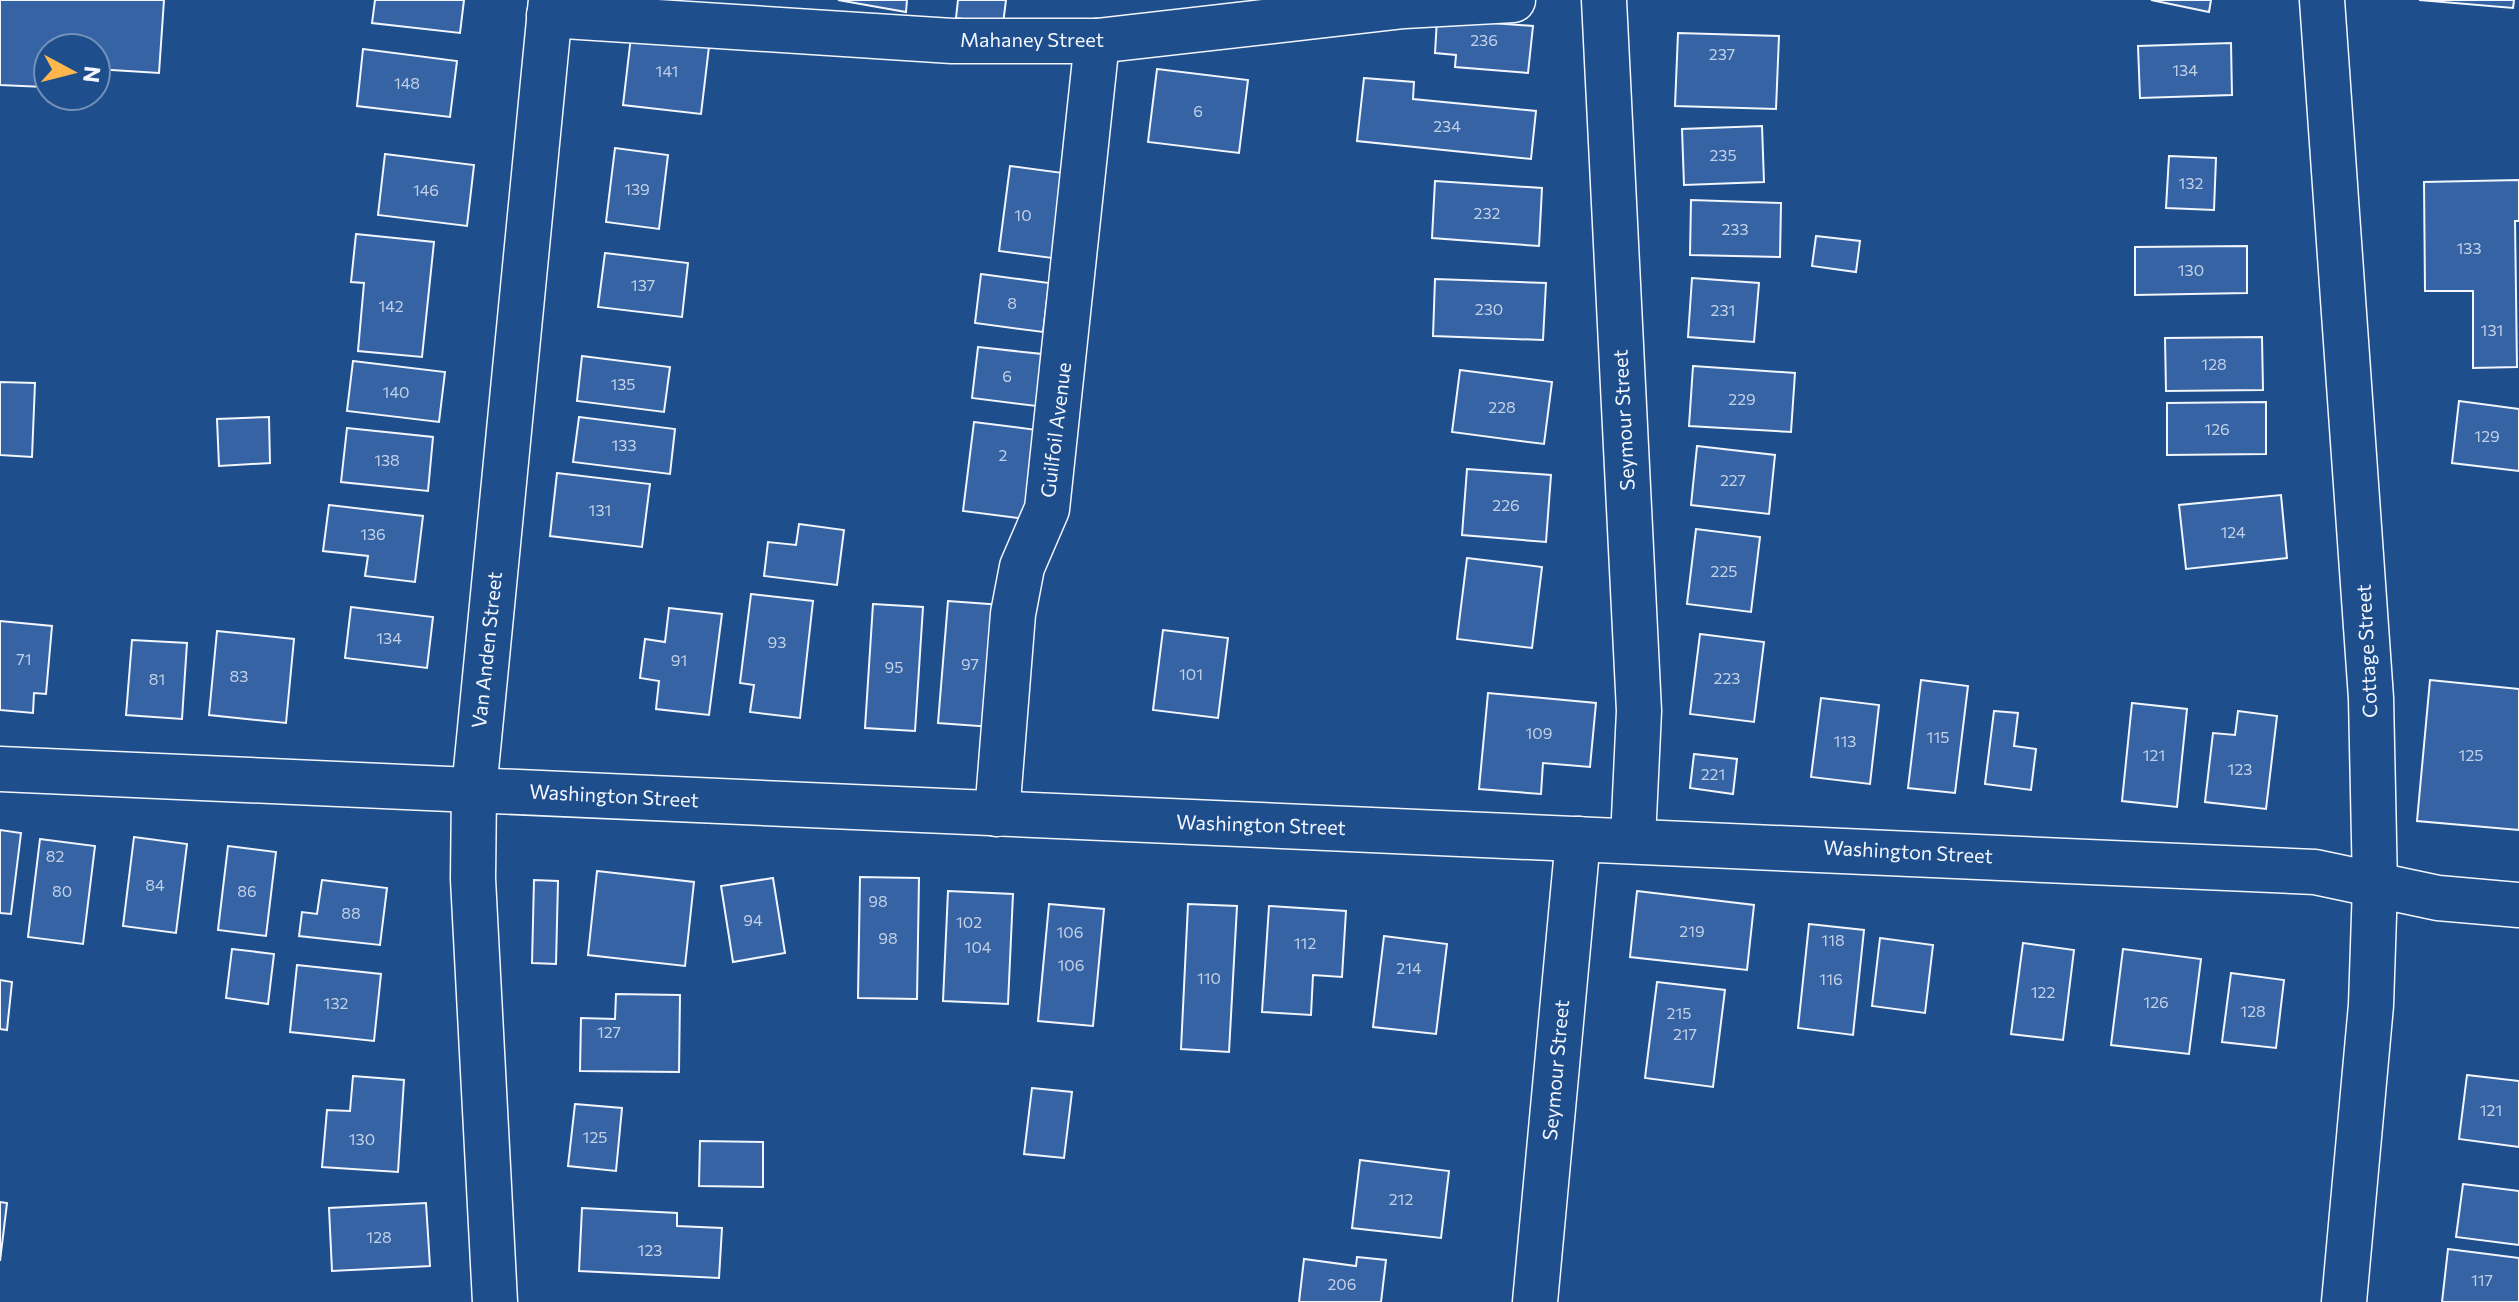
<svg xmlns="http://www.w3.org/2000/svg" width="2519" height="1302" viewBox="0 0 2519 1302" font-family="Commissioner,sans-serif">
	<rect width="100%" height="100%" fill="#1f4e8c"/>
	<g fill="#3563a3" stroke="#f2f6ff" stroke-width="2">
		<path d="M0,0H164L159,73L96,69V48H48L44,87L0,85Z"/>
		<path d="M375,0H464L460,33L372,23Z"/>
		<path d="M838,0H907L906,12Z"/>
		<path d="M958,0H1006L1003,24L956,18Z"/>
		<path d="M2151,0H2211L2209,12Z"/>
		<path d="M2419,0H2514L2513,8Z"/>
		<path d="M1437,19L1533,26L1528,73L1455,67L1456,55L1435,53Z"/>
		<path d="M632,28L710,38L701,114L623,105Z"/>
		<path d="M1678,33L1779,36L1776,109L1675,106Z"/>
		<path d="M2231,43L2232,95L2140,98L2138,46Z"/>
		<path d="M363,49L457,61L450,117L357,106Z"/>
		<path d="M1157,69L1248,80L1239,153L1148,142Z"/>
		<path d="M1364,78L1414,82L1413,99L1536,111L1531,159L1357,141Z"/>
		<path d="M1762,126L1764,182L1684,185L1682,129Z"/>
		<path d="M615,148L668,155L659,229L606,222Z"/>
		<path d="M385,154L474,165L467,226L378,215Z"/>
		<path d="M2169,156L2216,158L2214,210L2166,208Z"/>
		<path d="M1010,166L1063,173L1052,258L999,251Z"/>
		<path d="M2519,180V221H2515L2517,367L2473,368V291H2425L2424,182Z"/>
		<path d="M1435,181L1542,188L1539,246L1432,238Z"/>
		<path d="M1691,200L1781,203L1780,257L1690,255Z"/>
		<path d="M356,234L434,242L422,357L358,351L364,283L351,282Z"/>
		<path d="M1816,236L1860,241L1856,272L1812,266Z"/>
		<path d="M2247,246V293L2135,295V247Z"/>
		<path d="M605,253L688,263L682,317L598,307Z"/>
		<path d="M981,274L1049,283L1043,332L975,323Z"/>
		<path d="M1692,278L1759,283L1754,342L1688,337Z"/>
		<path d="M1435,279L1546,283L1543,340L1433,336Z"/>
		<path d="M2262,337L2263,390L2166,391L2165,338Z"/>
		<path d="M978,347L1042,354L1036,406L972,398Z"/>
		<path d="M582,356L670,367L664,412L577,401Z"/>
		<path d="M353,361L445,372L439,422L347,411Z"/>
		<path d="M1693,366L1795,373L1791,432L1689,426Z"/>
		<path d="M1460,370L1552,382L1544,444L1452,432Z"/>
		<path d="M0,382L35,383L32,457L0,455Z"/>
		<path d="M2459,401L2519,409V471L2452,463Z"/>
		<path d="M2266,402V454L2167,455V403Z"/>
		<path d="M269,417L270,463L219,466L217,419Z"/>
		<path d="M579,417L675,429L670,474L573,462Z"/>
		<path d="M974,422L1037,430L1026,519L963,511Z"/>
		<path d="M347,428L433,437L428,491L341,482Z"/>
		<path d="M1697,446L1775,455L1769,514L1691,505Z"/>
		<path d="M1467,469L1551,475L1546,542L1462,535Z"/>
		<path d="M557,473L650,484L642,547L550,536Z"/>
		<path d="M2281,495L2287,558L2186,569L2179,505Z"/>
		<path d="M329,505L423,516L415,582L365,576L368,556L323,551Z"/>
		<path d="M799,524L844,530L837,585L764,576L768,542L796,545Z"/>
		<path d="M1696,529L1760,537L1751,612L1687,604Z"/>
		<path d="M1467,558L1542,567L1532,648L1457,639Z"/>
		<path d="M751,594L813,601L800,718L750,712L754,685L740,683Z"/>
		<path d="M948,601L1002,605L992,727L938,723Z"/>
		<path d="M873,604L923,607L915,731L865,728Z"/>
		<path d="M351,607L433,617L427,668L345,658Z"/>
		<path d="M669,608L722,614L709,715L656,709L659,681L640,678L645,639L665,642Z"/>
		<path d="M0,621L52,626L46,694L34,693L33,713L0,710Z"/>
		<path d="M1163,630L1228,638L1218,718L1153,710Z"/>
		<path d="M217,631L294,639L286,723L209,715Z"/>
		<path d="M1700,634L1764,642L1754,722L1690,714Z"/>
		<path d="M132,640L187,643L182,719L126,715Z"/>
		<path d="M1921,680L1968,686L1955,793L1908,788Z"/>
		<path d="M2430,680L2519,689V830L2417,821Z"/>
		<path d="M1488,693L1596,703L1590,767L1543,763L1541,794L1479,789Z"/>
		<path d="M1821,698L1879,705L1870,784L1811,777Z"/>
		<path d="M2132,703L2187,709L2177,807L2122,801Z"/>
		<path d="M1994,711L2018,713L2014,746L2036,749L2031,790L1985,784Z"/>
		<path d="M2238,711L2277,716L2266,809L2205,802L2213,733L2235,735Z"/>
		<path d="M1694,754L1737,759L1733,794L1690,788Z"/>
		<path d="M0,830L21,833L11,914L0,913Z"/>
		<path d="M134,837L187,844L176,933L123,926Z"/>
		<path d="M40,839L95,846L83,944L28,937Z"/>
		<path d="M228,846L276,852L266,936L218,930Z"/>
		<path d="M597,871L694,882L685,966L588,955Z"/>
		<path d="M860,877L919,878L917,999L858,998Z"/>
		<path d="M773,878L785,953L733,962L721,886Z"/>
		<path d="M322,880L387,888L380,945L299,936L302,912L317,914Z"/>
		<path d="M534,880L558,881L556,964L532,963Z"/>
		<path d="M948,891L1013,894L1008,1004L943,1001Z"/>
		<path d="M1637,891L1754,905L1747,970L1630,957Z"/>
		<path d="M1049,904L1104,909L1093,1026L1038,1021Z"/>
		<path d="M1188,904L1237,906L1229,1052L1181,1049Z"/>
		<path d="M1269,906L1346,911L1342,977L1313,975L1311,1015L1262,1012Z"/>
		<path d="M1809,924L1864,930L1853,1035L1798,1028Z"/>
		<path d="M1384,936L1447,944L1436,1034L1373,1027Z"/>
		<path d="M1880,938L1933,945L1925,1013L1872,1006Z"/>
		<path d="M2023,943L2074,950L2063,1040L2011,1034Z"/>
		<path d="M232,949L274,954L268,1004L226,998Z"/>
		<path d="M2123,949L2201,959L2189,1054L2111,1045Z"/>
		<path d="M297,965L381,974L374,1041L290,1032Z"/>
		<path d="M2231,973L2284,980L2276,1048L2222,1042Z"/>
		<path d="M0,980L12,982L7,1030L0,1029Z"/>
		<path d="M1657,982L1725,990L1713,1087L1645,1078Z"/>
		<path d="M616,994L680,995L679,1072L580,1071L581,1018L615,1019Z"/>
		<path d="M2467,1075L2519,1081V1147L2459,1139Z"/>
		<path d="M353,1076L404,1080L398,1172L322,1167L327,1110L350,1111Z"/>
		<path d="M1032,1088L1072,1092L1064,1158L1024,1154Z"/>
		<path d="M575,1104L622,1108L616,1171L568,1166Z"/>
		<path d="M700,1141L763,1142V1187L699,1186Z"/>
		<path d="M1360,1160L1449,1171L1441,1238L1352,1228Z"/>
		<path d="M2463,1184L2519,1191V1245L2456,1237Z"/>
		<path d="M0,1202L7,1203L0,1261Z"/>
		<path d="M426,1203L430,1266L332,1271L329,1208Z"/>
		<path d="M582,1208L677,1213V1226L722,1228L719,1278L579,1271Z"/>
		<path d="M2448,1249L2519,1258V1302H2442Z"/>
		<path d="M1357,1257L1386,1260L1381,1302H1299L1304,1259L1356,1266Z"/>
	</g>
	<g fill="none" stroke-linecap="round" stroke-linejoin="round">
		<defs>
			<g id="minor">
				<path d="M1604,0L1639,711L1633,839"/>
				<path d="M2322,0L2371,698L2375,886L2371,1005L2344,1302"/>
				<path d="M549,15L952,41H1097L1404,6L1513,0"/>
				<path d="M0,769L2315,872L2438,898L2519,905"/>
				<path d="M997,814L1013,614L1022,567L1047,509L1097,41"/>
				<path d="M495,1302L473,879L474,790L551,0"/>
				<path d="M1535,1302L1578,839"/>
			</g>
		</defs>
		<use href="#minor" stroke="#f2f6ff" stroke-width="47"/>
		<use href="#minor" stroke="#1f4e8c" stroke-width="44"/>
	</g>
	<g text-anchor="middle" stroke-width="6" stroke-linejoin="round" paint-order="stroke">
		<g font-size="16" fill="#c3d1e8">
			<text x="1484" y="46">236</text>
			<text x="1722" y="60">237</text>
			<text x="2185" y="76">134</text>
			<text x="667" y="77">141</text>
			<text x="407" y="89">148</text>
			<text x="1198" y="117">6</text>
			<text x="1447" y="132">234</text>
			<text x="1723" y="161">235</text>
			<text x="2191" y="189">132</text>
			<text x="637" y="195">139</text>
			<text x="426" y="196">146</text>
			<text x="1487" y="219">232</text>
			<text x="1023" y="221">10</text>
			<text x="1735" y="235">233</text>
			<text x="2469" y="254">133</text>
			<text x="2191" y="276">130</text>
			<text x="643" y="291">137</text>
			<text x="1012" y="309">8</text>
			<text x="391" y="312">142</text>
			<text x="1489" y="315">230</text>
			<text x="1723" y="316">231</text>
			<text x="2492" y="336">131</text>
			<text x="2214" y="370">128</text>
			<text x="1007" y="382">6</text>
			<text x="623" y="390">135</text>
			<text x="396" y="398">140</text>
			<text x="1742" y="405">229</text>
			<text x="1502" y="413">228</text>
			<text x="2217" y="435">126</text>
			<text x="2487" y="442">129</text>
			<text x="624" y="451">133</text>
			<text x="1003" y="461">2</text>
			<text x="387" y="466">138</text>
			<text x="1733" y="486">227</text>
			<text x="1506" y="511">226</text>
			<text x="600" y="516">131</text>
			<text x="2233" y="538">124</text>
			<text x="373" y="540">136</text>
			<text x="1724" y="577">225</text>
			<text x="389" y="644">134</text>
			<text x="777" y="648">93</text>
			<text x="24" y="665">71</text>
			<text x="679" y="666">91</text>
			<text x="970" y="670">97</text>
			<text x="894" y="673">95</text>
			<text x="1191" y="680">101</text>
			<text x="239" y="682">83</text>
			<text x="1727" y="684">223</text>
			<text x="157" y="685">81</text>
			<text x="1539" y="739">109</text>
			<text x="1938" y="743">115</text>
			<text x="1845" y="747">113</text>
			<text x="2154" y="761">121</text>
			<text x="2471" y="761">125</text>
			<text x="2240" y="775">123</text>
			<text x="1713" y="780">221</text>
			<text x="55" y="862">82</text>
			<text x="155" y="891">84</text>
			<text x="62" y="897">80</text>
			<text x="247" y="897">86</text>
			<text x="878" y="907">98</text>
			<text x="351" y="919">88</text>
			<text x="753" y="926">94</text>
			<text x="969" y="928">102</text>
			<text x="1692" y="937">219</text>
			<text x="1070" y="938">106</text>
			<text x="888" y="944">98</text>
			<text x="1833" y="946">118</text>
			<text x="1305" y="949">112</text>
			<text x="978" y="953">104</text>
			<text x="1071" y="971">106</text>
			<text x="1409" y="974">214</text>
			<text x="1209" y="984">110</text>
			<text x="1831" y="985">116</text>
			<text x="2043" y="998">122</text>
			<text x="2156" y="1008">126</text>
			<text x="336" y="1009">132</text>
			<text x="2253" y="1017">128</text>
			<text x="1679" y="1019">215</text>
			<text x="609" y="1038">127</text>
			<text x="1685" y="1040">217</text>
			<text x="2491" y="1116">121</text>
			<text x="595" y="1143">125</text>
			<text x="362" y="1145">130</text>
			<text x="1401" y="1205">212</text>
			<text x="379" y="1243">128</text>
			<text x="650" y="1256">123</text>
			<text x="2482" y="1286">117</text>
			<text x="1342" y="1290">206</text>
		</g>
		<g font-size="20" fill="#f2f6ff" stroke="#1f4e8c">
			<text x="1032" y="47">Mahaney Street</text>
			<text transform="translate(1624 420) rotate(-93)" y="7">Seymour Street</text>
			<text transform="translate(1056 430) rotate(-83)" y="7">Guilfoil Avenue</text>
			<text transform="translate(487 650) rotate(-84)" y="7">Van Anden Street</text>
			<text transform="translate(2367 651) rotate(-93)" y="7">Cottage Street</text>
			<text transform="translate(614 796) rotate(3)" y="7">Washington Street</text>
			<text transform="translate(1261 825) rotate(2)" y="7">Washington Street</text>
			<text transform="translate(1908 852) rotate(3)" y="7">Washington Street</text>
			<text transform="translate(1556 1070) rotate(-85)" y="7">Seymour Street</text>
		</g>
	</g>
	<g transform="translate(72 72) rotate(97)"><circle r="38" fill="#1f4e8c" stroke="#7391ba" stroke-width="2"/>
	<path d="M0-6L14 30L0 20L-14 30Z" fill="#ffb74d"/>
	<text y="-12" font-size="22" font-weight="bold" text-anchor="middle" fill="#f2f6ff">N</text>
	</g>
</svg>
